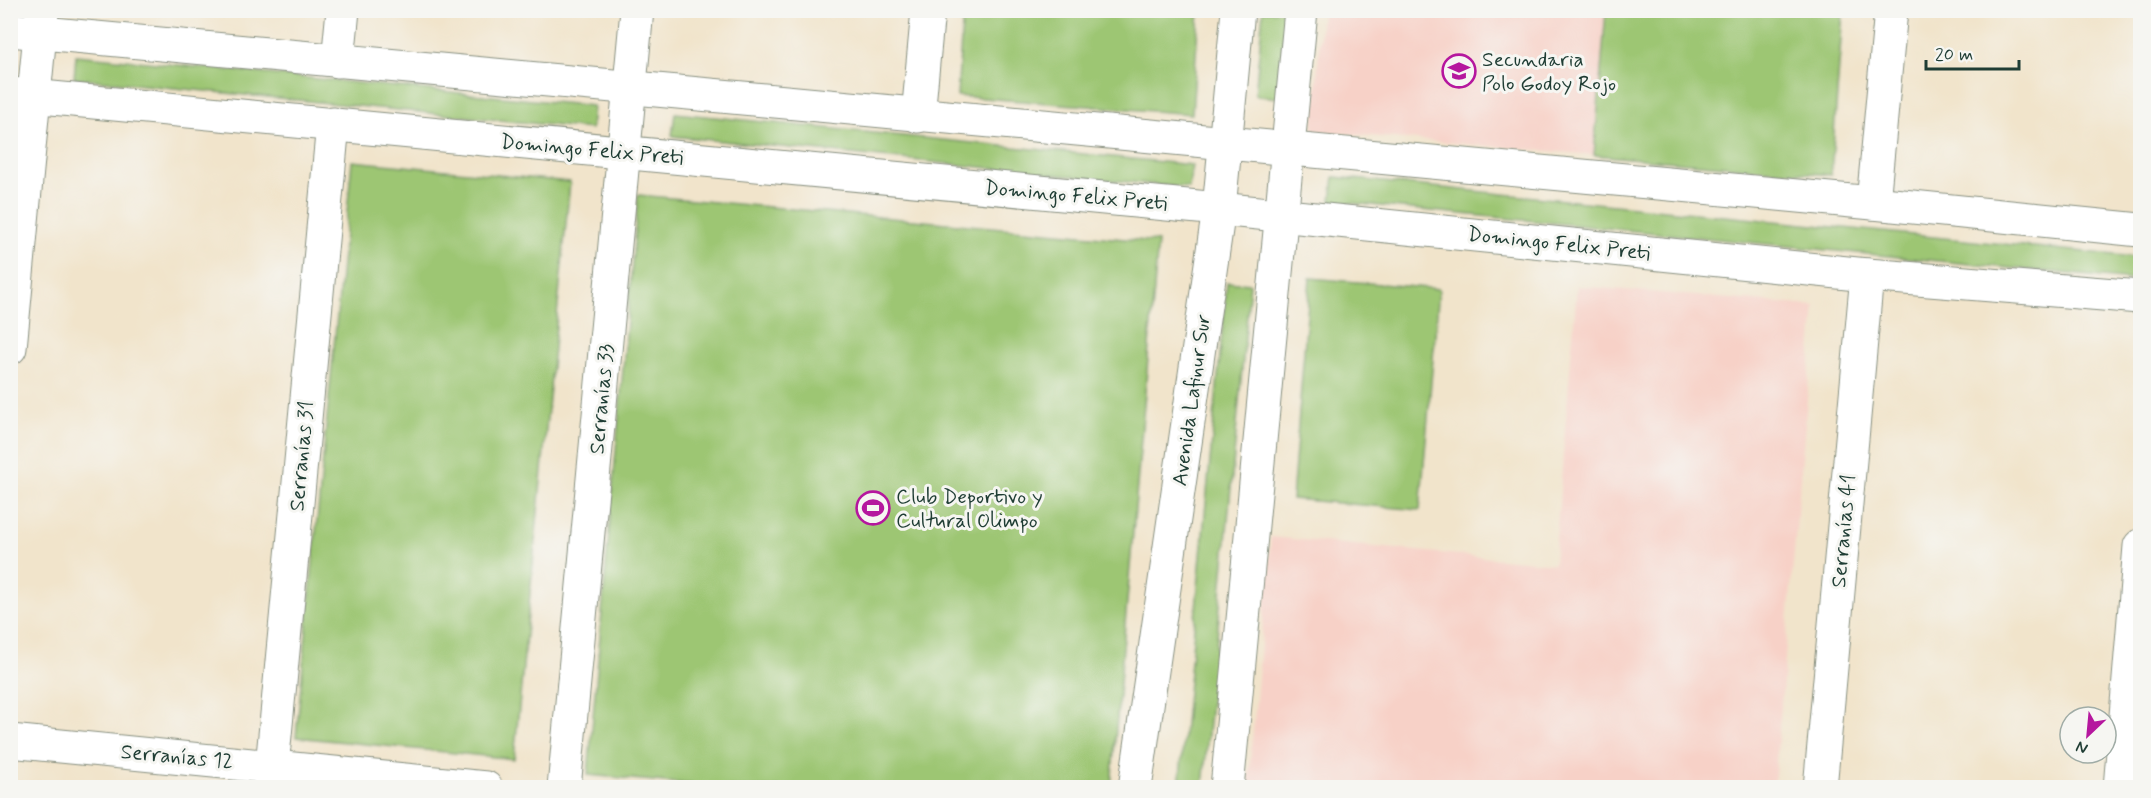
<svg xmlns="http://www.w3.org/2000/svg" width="2151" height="798" viewBox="0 0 2151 798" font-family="Mynerve,sans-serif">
	<rect width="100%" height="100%" fill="#f6f6f2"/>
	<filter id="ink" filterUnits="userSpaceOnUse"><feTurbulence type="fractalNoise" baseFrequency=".0167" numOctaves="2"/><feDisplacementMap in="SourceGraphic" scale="12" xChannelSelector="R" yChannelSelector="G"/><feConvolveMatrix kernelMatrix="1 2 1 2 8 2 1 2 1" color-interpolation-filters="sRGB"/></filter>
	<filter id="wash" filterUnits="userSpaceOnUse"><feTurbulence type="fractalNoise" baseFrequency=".008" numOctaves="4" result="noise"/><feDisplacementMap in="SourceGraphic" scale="24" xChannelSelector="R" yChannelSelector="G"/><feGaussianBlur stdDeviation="1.35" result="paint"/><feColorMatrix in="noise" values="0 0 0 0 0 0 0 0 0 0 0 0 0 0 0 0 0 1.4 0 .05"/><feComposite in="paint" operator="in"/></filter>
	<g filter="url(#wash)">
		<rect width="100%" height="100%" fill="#f1e4cb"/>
		<g fill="#f7d1c7">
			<path d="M1322,11H1606L1594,155L1313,131Z"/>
			<path d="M1577,286L1815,306L1774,787H1248L1271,537L1554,564Z"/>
		</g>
		<g fill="#9dc673" stroke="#5e8254" stroke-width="1.5">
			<path d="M963,11H1199L1192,114L957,96Z"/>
			<path d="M1263,11H1286L1278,98L1255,95Z"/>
			<path d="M1606,11H1843L1831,175L1594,155Z"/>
			<path d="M76,55L593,106L591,129L74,78Z"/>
			<path d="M675,113L1192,165L1189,188L672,136Z"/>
			<path d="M352,161L570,182L514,759L296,737Z"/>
			<path d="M1334,177L2134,257L2132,280L1331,201Z"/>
			<path d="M638,195L1158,242L1111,787L732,788L588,775Z"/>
			<path d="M1310,278L1439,289L1420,510L1292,499Z"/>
			<path d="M1227,282L1250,284L1203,787H1179Z"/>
		</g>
	</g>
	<g filter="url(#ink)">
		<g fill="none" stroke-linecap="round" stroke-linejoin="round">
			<defs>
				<g id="minor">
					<path d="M10,30L1873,203L2140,230"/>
					<path d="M338,61L343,10"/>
					<path d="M10,94L1219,209L1867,275L2140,297"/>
					<path d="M918,116L928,10"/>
					<path d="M1873,203L1891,10"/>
					<path d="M10,348L42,12"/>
					<path d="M10,741L486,788"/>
					<path d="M270,788L333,124"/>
					<path d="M564,788L637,10"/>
					<path d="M1820,788L1867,275"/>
					<path d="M2120,788L2140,546"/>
				</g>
				<g id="major">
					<path d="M1135,788L1219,209L1238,10"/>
					<path d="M1227,788L1301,10"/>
				</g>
			</defs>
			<use href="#minor" stroke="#889080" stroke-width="35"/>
			<use href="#major" stroke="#889080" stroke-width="35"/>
			<use href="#minor" stroke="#fff" stroke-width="33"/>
			<use href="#major" stroke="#fff" stroke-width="33"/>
		</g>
	</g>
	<defs>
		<symbol id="school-ring" viewBox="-11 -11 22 22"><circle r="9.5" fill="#f6f6f2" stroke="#b5179e" stroke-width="1.5"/><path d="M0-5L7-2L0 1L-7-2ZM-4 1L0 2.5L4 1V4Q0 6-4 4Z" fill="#b5179e"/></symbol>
		<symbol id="stadium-ring" viewBox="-11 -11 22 22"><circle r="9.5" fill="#f6f6f2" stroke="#b5179e" stroke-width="1.5"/><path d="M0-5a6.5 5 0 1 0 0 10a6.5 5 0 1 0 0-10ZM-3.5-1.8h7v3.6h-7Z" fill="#b5179e"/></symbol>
	</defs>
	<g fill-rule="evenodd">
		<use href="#school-ring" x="1440" y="52" width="38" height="38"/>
		<use href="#stadium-ring" x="854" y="489" width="38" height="38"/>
	</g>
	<g text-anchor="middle" stroke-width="6" stroke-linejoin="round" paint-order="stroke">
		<g font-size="21" fill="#1f3d34" stroke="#f6f6f2" text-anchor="start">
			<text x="1482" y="66">Secundaria<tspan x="1482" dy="24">Polo Godoy Rojo</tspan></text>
			<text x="896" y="503">Club Deportivo y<tspan x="896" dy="24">Cultural Olimpo</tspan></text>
		</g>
		<g font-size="21" fill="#1f3d34" stroke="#f6f6f2">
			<text transform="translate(592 149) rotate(5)" y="7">Domingo Felix Preti</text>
			<text transform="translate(1076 195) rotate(5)" y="7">Domingo Felix Preti</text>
			<text transform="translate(1559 243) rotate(6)" y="7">Domingo Felix Preti</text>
			<text transform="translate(601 399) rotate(-85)" y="7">Serranías 33</text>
			<text transform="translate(1191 400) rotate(-82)" y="7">Avenida Lafinur Sur</text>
			<text transform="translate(301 456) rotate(-85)" y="7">Serranías 31</text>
			<text transform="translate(1843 531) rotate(-85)" y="7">Serranías 41</text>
			<text transform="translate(177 756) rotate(5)" y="7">Serranías 12</text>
		</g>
	</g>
	<rect width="2151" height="798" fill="none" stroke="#f6f6f2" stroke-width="36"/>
	<g transform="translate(2088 735) rotate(206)"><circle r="28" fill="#f6f6f2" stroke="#a0aca6" stroke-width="1.5"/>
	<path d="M0-4.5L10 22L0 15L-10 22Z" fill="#b5179e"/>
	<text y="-9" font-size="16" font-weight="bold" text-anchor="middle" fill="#1f3d34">N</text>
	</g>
	<path d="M1926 60v9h93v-9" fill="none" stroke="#1f3d34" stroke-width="3"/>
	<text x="1935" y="60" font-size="18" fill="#1f3d34" stroke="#f6f6f2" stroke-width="4.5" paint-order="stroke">20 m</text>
</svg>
